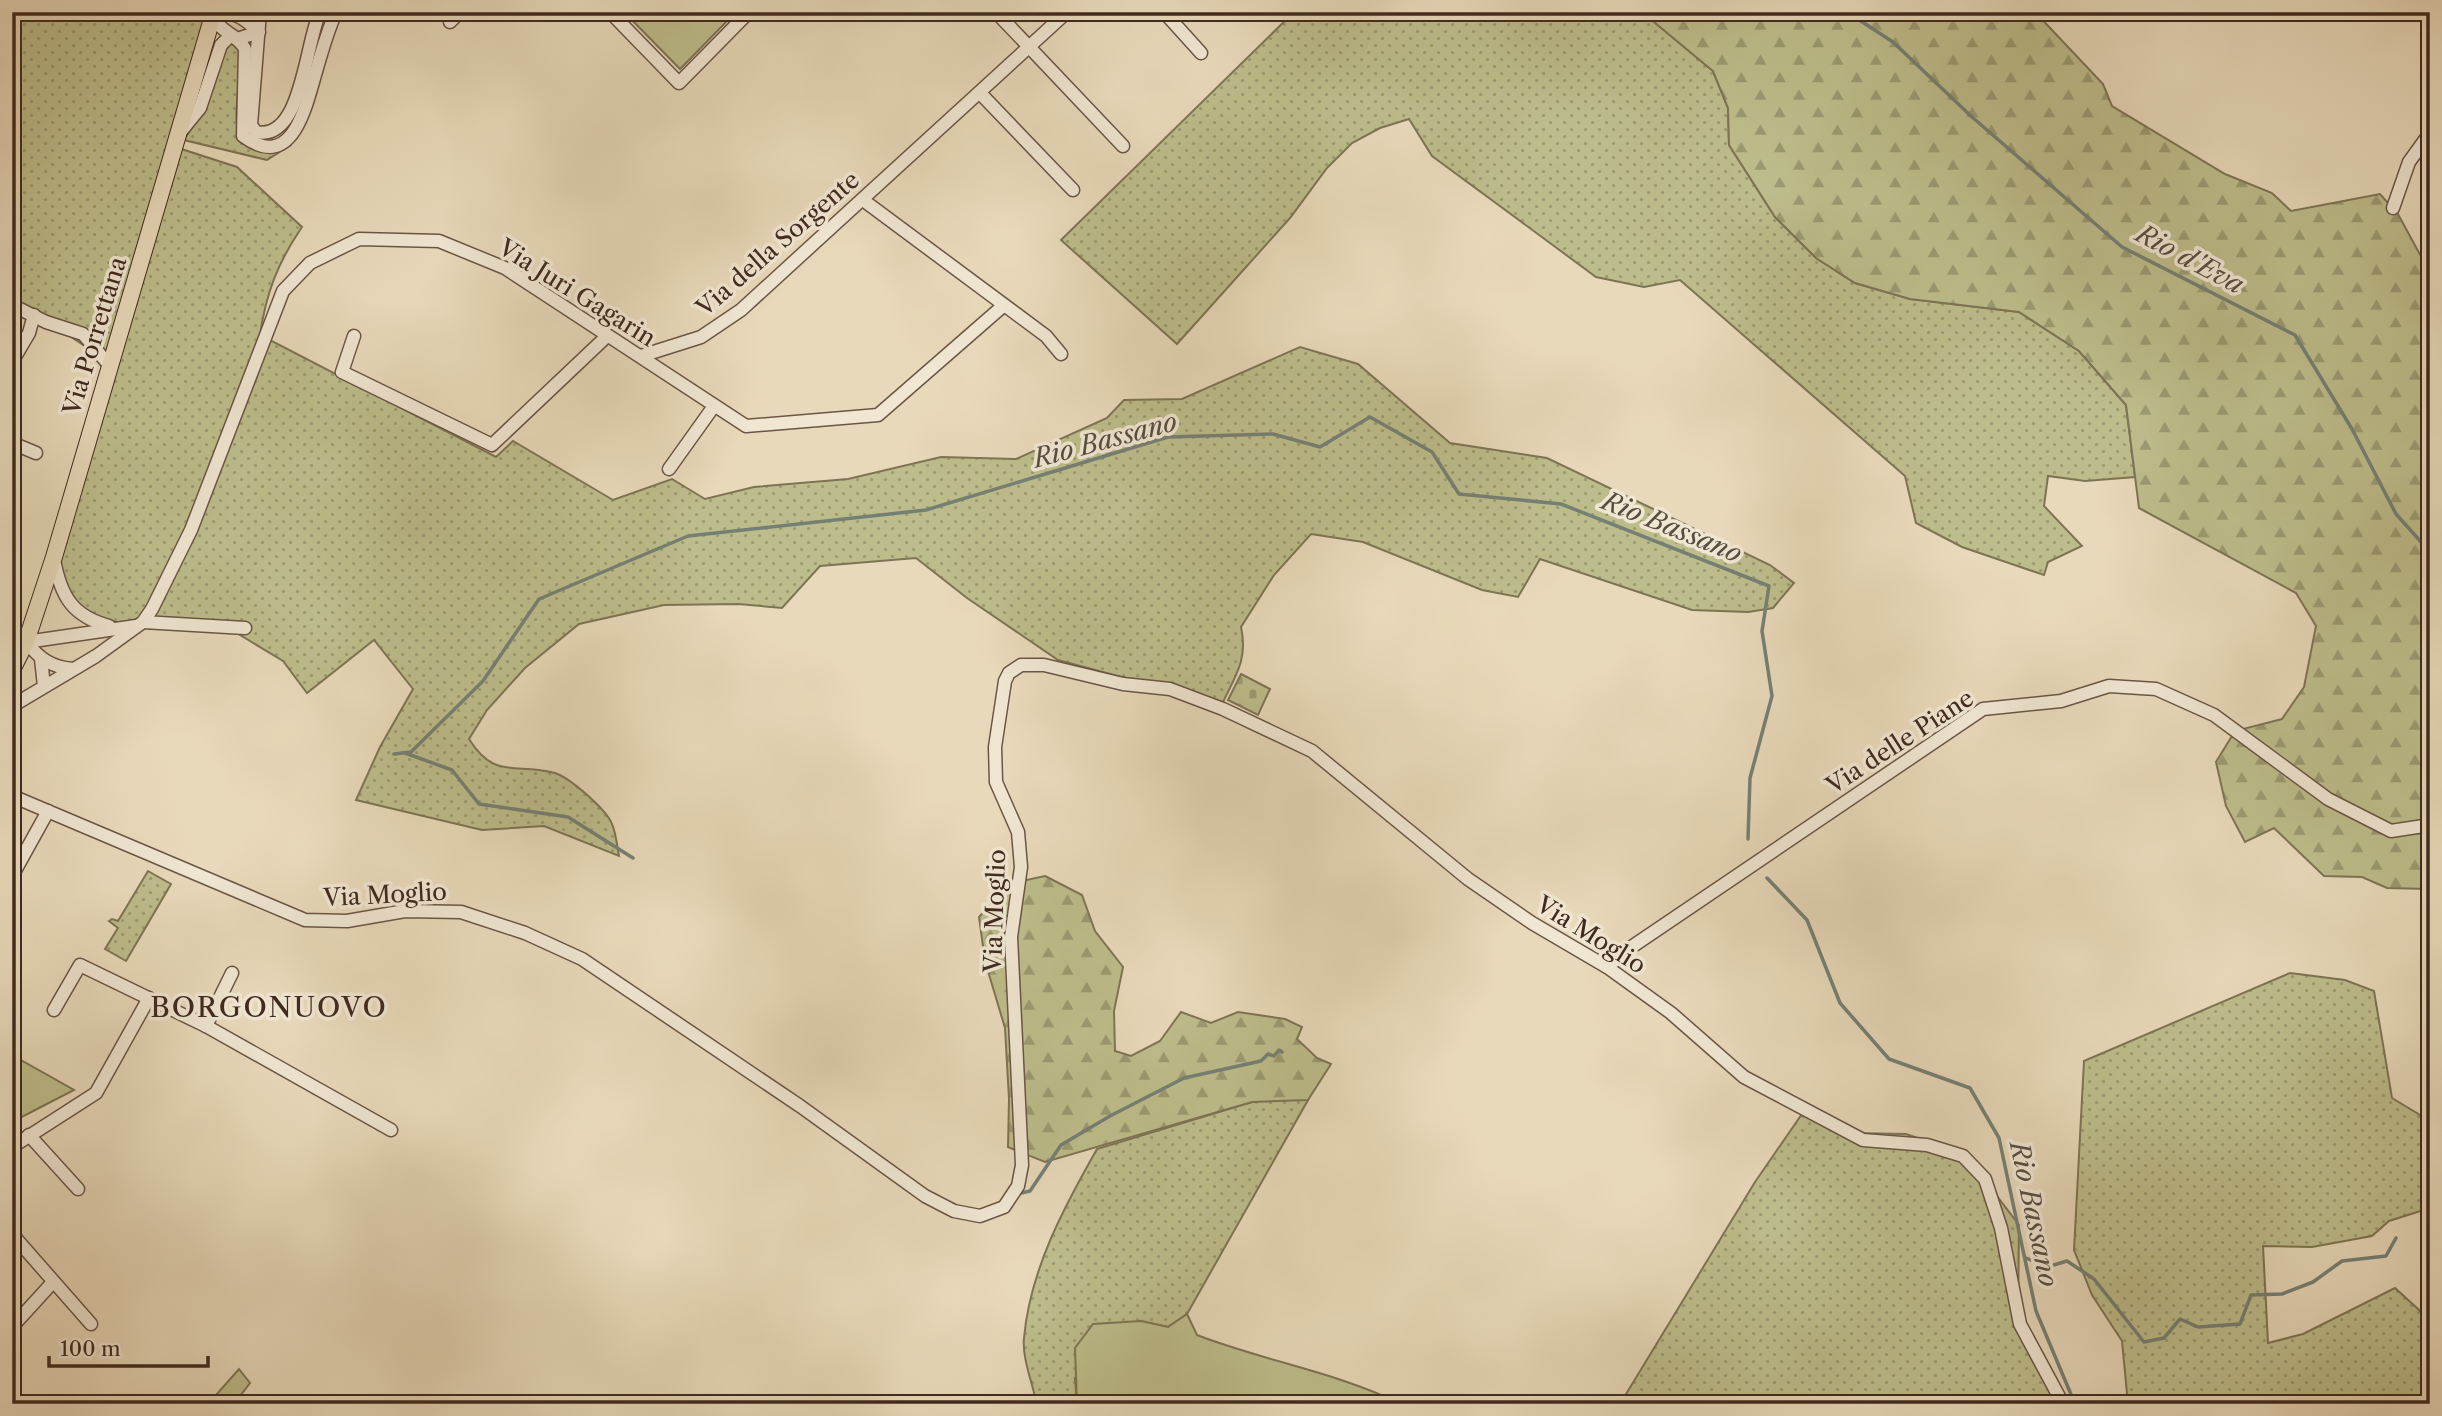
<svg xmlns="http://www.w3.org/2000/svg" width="2442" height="1416" viewBox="0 0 2442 1416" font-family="'Libre Caslon Text',serif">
	<defs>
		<pattern id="grass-dots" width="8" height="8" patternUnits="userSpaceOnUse" patternTransform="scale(1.75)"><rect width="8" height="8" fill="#bdbd8b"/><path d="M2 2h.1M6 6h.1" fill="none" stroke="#9b9a71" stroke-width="1.8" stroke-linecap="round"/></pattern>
		<pattern id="forest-firs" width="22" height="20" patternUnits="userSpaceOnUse" patternTransform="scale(1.75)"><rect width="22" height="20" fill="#bdbd8b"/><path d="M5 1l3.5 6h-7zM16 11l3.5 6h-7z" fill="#9b9a71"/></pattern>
		<pattern id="cemetery-stones" width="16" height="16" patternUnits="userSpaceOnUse" patternTransform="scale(1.75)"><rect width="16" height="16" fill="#bdbd8b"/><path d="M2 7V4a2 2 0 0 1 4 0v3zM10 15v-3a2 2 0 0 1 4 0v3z" fill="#9b9a71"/></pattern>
	</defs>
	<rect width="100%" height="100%" fill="#e8d9ba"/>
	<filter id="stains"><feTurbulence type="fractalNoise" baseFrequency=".00286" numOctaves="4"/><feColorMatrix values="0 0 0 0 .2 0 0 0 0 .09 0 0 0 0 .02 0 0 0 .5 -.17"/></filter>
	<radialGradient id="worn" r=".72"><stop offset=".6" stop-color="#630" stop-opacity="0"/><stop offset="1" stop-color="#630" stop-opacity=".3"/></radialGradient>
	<g fill="url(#grass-dots)" stroke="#7e7455" stroke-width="2">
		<path d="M12,12H210L169,145L237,167L302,227C278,262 266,293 260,335L496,457L513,441L613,500L672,479L705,499L754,487L848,479L941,457L1016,459L1107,418L1124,400L1182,399L1300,347L1358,364L1450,443L1547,458L1770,565L1794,583L1773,608L1748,612L1692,610L1540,559L1518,597L1482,590L1363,542L1311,534L1274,575L1241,627C1248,659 1236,675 1222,704L1058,660L967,598L916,558L820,566L782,608L738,604L664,605L579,624L525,668L487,710L469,739C495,781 517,762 555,773C570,778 606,809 612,824C616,833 617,846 619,856L544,826L482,830L356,800L380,747L413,689L374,640L307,693L283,661L235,632L123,624L84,613L52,567L109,362L12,298Z"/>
		<path d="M1294,12H1642L1713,71L1728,108L1729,145L1775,217L1816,258L1855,283L1910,299L2019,312L2079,351L2126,405L2135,477L2085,481L2048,476L2044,506L2082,546L2048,562L2044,575L1962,547L1916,523L1905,476L1680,280L1644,287L1596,277L1432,156L1409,119L1380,128L1352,143L1327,168L1290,218L1177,344L1061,240Z"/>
		<path d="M232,43L237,45C248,75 228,108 241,139L289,146L267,160L184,140L195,123L228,44Z"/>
		<path d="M148,871L171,884L126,961L105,949L118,928L109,921L112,919L118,921Z"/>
		<path d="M2290,973L2345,980L2374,991L2392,1098L2430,1121V1208L2389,1221L2372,1236L2312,1247L2263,1246L2268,1343L2303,1334L2395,1288L2430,1320V1404H2128L2122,1341L2092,1295L2074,1250L2084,1061Z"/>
		<path d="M1288,1098L1308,1100L1187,1314L1168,1327L1141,1321L1075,1378L1077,1404H1040L1035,1397C1031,1379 1022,1356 1024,1338C1030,1270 1064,1207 1097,1149L1252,1102Z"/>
		<path d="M1804,1111L1851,1133L1906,1134L1960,1152L1987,1183L2019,1225L2018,1321L2058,1404H1620L1755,1182Z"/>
	</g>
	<g fill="url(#forest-firs)" stroke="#7e7455" stroke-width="2">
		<path d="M1642,12H2035L2103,84L2112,106L2225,174L2272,193L2291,211L2380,194L2398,214L2430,273V889L2387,888L2362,877L2324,876L2274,828L2245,842L2226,806L2216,762L2235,731L2282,719L2304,687L2316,626L2296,593L2139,508L2126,405L2079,351L2019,312L1910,299L1855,283L1816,258L1775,217L1729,145L1728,108L1713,71Z"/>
		<path d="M1045,876L1082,895L1095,931L1123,967L1114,1011L1115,1051L1131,1056L1160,1041L1181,1012L1211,1023L1238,1012L1285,1019L1302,1027L1297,1039L1317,1058L1331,1064L1308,1100L1252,1102L1045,1162L1008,1147L1009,1099L1005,1028L985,961L979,917L1008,884Z"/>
	</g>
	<path fill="url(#cemetery-stones)" stroke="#7e7455" stroke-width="2" d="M1241,674L1270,689L1258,715L1228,700Z"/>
	<g fill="#bdbd8b" stroke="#7e7455" stroke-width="2">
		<path d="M624,12H736L680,69Z"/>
		<path d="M12,1055L74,1090L12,1122Z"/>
		<path d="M1187,1314L1197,1335C1264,1361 1336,1372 1401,1404H1077L1075,1348L1093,1324L1141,1321L1168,1327Z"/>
		<path d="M239,1369L250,1383L234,1404H208Z"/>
	</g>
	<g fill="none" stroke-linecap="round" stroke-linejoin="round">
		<g stroke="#758074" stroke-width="3.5">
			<path d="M1847,12L1893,42L1972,117L2122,247L2295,335L2352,429L2396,514L2430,552"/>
			<path d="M405,753L452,770L479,804L568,817L633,858"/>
			<path d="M394,754L411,752L483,681L539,599L688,536L926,510L1168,437L1273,434L1320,447L1370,417L1432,452L1459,494L1561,504L1769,586L1762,631L1772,696L1750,778L1748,839"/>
			<path d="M1767,878L1807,920L1840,1003L1889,1059L1970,1088L1999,1138L2036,1311L2075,1404"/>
			<path d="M1017,1194L1030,1191L1061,1145L1110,1116L1184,1078L1261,1061L1268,1054L1274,1056L1279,1050L1282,1052"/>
			<path d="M2026,1258L2047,1267L2067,1261L2094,1279L2144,1342L2164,1338L2180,1319L2198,1327L2240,1324L2251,1295L2282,1294L2313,1282L2342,1261L2386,1256L2396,1238"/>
		</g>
		<defs>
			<g id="minor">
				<path d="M260,12L251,125L256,132C302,142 305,44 320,12"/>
				<path d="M610,12L679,83L749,12"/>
				<path d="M996,12L1123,146"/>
				<path d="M1164,12L1201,53"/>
				<path d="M450,22L460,12"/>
				<path d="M237,39L259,32C244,18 232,8 212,17C222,33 238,35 245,49L243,136C292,172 305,109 315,75C321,54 327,32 336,12"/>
				<path d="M980,93L1073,190"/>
				<path d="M182,130L200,108L221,45L229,37"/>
				<path d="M863,200L1046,336L1061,354"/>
				<path d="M2393,208L2409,162L2430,133"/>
				<path d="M12,305L46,322L83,334L109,365"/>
				<path d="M354,336L342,372L492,445L606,337"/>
				<path d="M641,356L701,337L741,310L1067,12"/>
				<path d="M12,362L29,333L34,315"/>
				<path d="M12,443L36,453"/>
				<path d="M669,469L714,406"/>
				<path d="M54,560C61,596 72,616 109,626"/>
				<path d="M143,622L245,628"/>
				<path d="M41,659L44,686"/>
				<path d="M73,669C51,667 40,659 26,642L136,626"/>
				<path d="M12,706L96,656L143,622L152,609L191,530L283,291L310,263L359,239L439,241L505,268L746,426L878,415L1003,306"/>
				<path d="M12,796L305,920L347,921L405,911L461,912L525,933L582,959L800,1106L925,1196L954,1211L980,1216L1004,1207L1018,1186L1022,1165L1011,937L1021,867L1018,832L996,782L995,747L1005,681L1009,673L1021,665H1044L1123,684L1170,689L1223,709L1312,751L1468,879L1532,923L1607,967L1671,1013L1744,1077L1863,1140L1927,1145L1963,1156L1985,1179L2001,1228L2020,1324L2063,1404"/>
				<path d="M12,876L48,811"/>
				<path d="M1607,967L1630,948L1983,709L2061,701L2109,686L2156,689L2214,715L2328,799L2391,831L2430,825"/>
				<path d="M54,1010L80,965L206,1026L391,1130"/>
				<path d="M206,1026L232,973"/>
				<path d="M29,1135L78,1189"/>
				<path d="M12,1147L96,1093L149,998"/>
				<path d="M12,1234L91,1324"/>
				<path d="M12,1327L53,1282"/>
			</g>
			<path id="major" d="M12,670L26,642L54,557L214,12"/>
		</defs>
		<use href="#minor" stroke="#6a5646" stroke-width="15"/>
		<use href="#major" stroke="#402a1f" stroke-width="18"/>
		<use href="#minor" stroke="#f0e6d2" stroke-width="12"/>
		<use href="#major" stroke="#e8d9ba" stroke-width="16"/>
	</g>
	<g text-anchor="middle" stroke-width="7" stroke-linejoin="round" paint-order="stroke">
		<g font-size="24" fill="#402a1f" stroke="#f0e6d2">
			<text transform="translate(778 244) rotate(-41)" y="8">Via della Sorgente</text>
			<text transform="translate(577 293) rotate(32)" y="8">Via Juri Gagarin</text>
			<text transform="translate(95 336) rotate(-73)" y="8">Via Porrettana</text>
			<text transform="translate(1900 742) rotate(-33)" y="8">Via delle Piane</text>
			<text transform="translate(385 895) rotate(-3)" y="8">Via Moglio</text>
			<text transform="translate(995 911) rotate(-88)" y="8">Via Moglio</text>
			<text transform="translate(1591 935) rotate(32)" y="8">Via Moglio</text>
		</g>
		<g font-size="26" font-style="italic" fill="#564e42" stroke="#f0e6d2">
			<text transform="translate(2190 259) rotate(28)" y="9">Rio d'Eva</text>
			<text transform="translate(1105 440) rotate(-15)" y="9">Rio Bassano</text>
			<text transform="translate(1672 527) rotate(22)" y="9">Rio Bassano</text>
			<text transform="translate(2034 1214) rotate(78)" y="9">Rio Bassano</text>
		</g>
		<g font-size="28" letter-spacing="2" fill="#402a1f" stroke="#f0e6d2">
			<text x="269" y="1017">BORGONUOVO</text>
		</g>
	</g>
	<rect width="2442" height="1416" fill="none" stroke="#e8d9ba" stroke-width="42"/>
	<rect x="14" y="14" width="2414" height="1388" fill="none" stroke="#402a1f" stroke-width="3.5"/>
	<rect x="21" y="21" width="2400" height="1374" fill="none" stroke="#402a1f" stroke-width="2"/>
	<path d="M49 1356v10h159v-10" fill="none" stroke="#402a1f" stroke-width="3.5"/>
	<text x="60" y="1356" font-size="21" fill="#402a1f" stroke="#f0e6d2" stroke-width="5" paint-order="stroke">100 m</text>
	<rect width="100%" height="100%" filter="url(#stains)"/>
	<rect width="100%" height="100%" fill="url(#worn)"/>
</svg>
